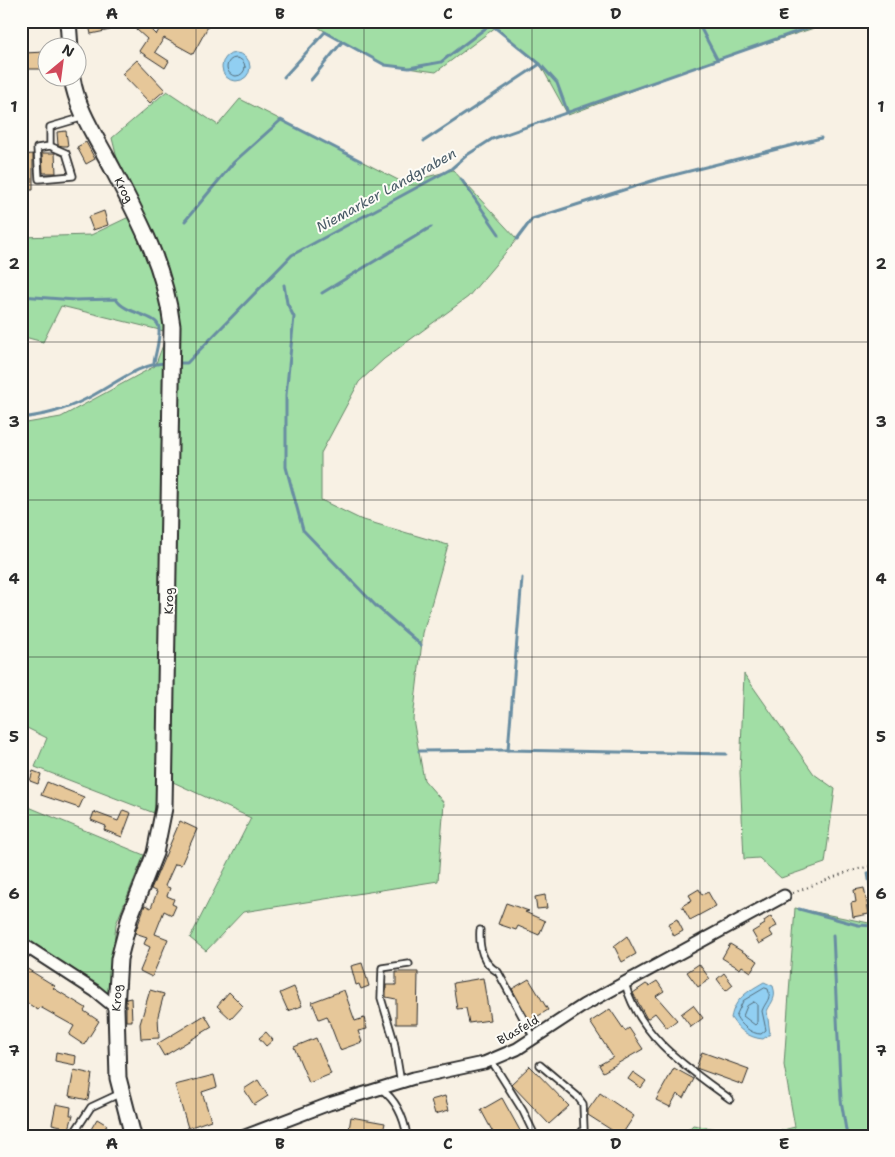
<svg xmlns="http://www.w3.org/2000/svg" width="895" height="1157" viewBox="0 0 895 1157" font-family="'Shantell Sans',sans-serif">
	<rect width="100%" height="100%" fill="#f8f1e4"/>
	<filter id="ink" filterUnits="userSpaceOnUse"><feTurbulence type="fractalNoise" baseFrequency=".02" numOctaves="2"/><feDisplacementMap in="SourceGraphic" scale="10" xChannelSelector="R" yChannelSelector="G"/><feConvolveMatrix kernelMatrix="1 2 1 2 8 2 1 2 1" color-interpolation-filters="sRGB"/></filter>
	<g filter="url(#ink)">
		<g fill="#a1dea5" stroke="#668468">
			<path d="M307,21H836L717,59L568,115L541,66L496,27L436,72L385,65Z"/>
			<path d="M167,91L218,125L240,99L404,183L453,170L517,239L468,297L384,359L359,382L321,453V500L360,519L448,545L423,633L413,719L424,780L444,803L438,881L243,912L206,951L190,938L251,818L160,776L154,813L35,767L47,738L21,725V424L61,417L155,366L168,332L61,306L43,342L21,336V237L91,235L131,216L112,138Z"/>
			<path d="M744,674L814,774L835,789L825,863L781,878L759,858L744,859L740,773Z"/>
			<path d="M24,805L144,855L116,924L109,995L21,935V811Z"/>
			<path d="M795,908L874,924V1136H681L693,1125L760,1136L795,1127L784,1065Z"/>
		</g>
		<g fill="#91cff2" stroke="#688da2">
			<circle cx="236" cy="67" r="14"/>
			<path d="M764,982L773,986C777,998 772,1001 767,1011L770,1034L763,1039C749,1038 739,1030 731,1018C735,998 747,992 764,982Z"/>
		</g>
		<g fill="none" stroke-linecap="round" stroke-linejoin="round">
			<g stroke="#546d7b" stroke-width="1">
				<circle cx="236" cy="67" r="9"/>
				<path d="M765,988L768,989C772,999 765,1002 762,1011L766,1030L761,1034C751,1034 741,1025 736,1016L743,1001Z"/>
				<path d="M754,1002L757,1004V1023L755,1025L743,1016L747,1006Z"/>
			</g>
			<g stroke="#688da2" stroke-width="3">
				<path d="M487,21L540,64L557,83L568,113"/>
				<path d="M697,21L717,59"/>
				<path d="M284,77L325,32L385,65L409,68L441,62L491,24"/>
				<path d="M311,80L342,42"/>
				<path d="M424,141L540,64"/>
				<path d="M461,179L499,234"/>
				<path d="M185,221L234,162L281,120L361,161"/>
				<path d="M517,239L532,219L658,179L821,138"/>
				<path d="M284,285L287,303L294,317L286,395V467L303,530L375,605L421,645"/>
				<path d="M322,293L431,227"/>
				<path d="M21,296L75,300L116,299C125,315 158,314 159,328C160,340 156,351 154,362"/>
				<path d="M177,363H187L292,255L451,169L467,155L492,139L827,21"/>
				<path d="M21,418C45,415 62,411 84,400C110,388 139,362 168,363"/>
				<path d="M522,578L508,750L726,754"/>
				<path d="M419,751L508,750"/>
				<path d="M874,872L868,873L874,910"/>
				<path d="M799,909L858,925L874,926"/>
				<path d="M833,935L841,1100L847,1136"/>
			</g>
		</g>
		<g fill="#e6c799" stroke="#2b2b2b">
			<path d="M88,21H108L110,30L91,34Z"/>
			<path d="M127,21H142L156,35L164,21H211L193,54L164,38L155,52L169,61L165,68L139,51L147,39Z"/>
			<path d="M45,52V69H24V53Z"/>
			<path d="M137,60L165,90L150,103L122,74Z"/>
			<path d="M66,131L68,146H63L58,145L57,132Z"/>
			<path d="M86,142L95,159L86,164L77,147Z"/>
			<path d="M42,153H55L56,173H43Z"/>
			<path d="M33,154V190H21V155Z"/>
			<path d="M104,211L108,225L93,230L88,217Z"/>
			<path d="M33,771L41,774L38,784L30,781Z"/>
			<path d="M47,782L84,797L79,808L41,795Z"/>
			<path d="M123,810L131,813L122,837L104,830L106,826L91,820L94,812L118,821Z"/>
			<path d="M180,821L197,829L181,865L175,864L165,886L170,888L167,896L174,899L172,904L176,906L172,915L164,911L155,934L168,939L152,977L140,971L150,947L144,944L147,937L135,933L145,905L151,908L157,892L151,889Z"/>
			<path d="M864,888L869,914L853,917L851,903L856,902L854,890Z"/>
			<path d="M699,889L702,895L708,892L716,906L690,920L682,906L692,900L689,895Z"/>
			<path d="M545,895L547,908L537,909L535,897Z"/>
			<path d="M506,903L529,911L525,912L545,921L539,935L518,926L516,930L498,924Z"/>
			<path d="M771,916L777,926L769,930L773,936L759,944L752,932L765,924L764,921Z"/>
			<path d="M677,919L683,931L674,936L668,924Z"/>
			<path d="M627,936L636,954L622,962L614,946Z"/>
			<path d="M730,944L758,961L751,972L742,966L740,969L722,958Z"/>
			<path d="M362,963L369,986L361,989L359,984L356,985L351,966Z"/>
			<path d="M699,964L710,979L698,987L687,972Z"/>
			<path d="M21,965L55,986L53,988L86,1008L84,1011L99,1021L84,1045L69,1035L74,1026L40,1007L38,1010L21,999Z"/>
			<path d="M396,972H418L417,1024H396V999L386,997V985H396Z"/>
			<path d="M724,973L733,985L726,991L717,979Z"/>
			<path d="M483,978L490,1020L469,1023L466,1008L457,1009L453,983Z"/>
			<path d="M529,979L548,1010L530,1021L512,989Z"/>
			<path d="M657,981L664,991L656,996L677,1020L667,1028L655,1013L647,1019L633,993L646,984L649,986Z"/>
			<path d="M294,987L302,1006L288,1011L280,993Z"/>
			<path d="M150,990L164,994L158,1016L159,1038L141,1039L140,1024Z"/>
			<path d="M344,990L355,1021L364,1018L367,1029L358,1031L362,1042L340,1050L327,1016L319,1019L312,1002Z"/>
			<path d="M229,992L243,1006L231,1019L217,1006Z"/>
			<path d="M131,998L132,1021H126V999Z"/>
			<path d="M693,1005L703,1018L691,1027L681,1014Z"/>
			<path d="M610,1009L625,1031L629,1028L643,1049L603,1072L599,1065L613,1057L590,1022Z"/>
			<path d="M205,1015L212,1027L164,1056L157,1044Z"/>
			<path d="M266,1032L273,1040L266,1046L259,1038Z"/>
			<path d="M316,1038L331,1074L309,1083L294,1047Z"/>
			<path d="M56,1052L76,1056L75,1065L55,1061Z"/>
			<path d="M702,1052L749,1069L743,1085L696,1068Z"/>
			<path d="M530,1066L569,1106L549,1124L511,1084Z"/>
			<path d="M674,1068L694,1079L684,1098L677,1094L670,1107L656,1100Z"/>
			<path d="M74,1070L92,1074L88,1100L69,1096Z"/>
			<path d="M633,1072L646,1081L641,1088L628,1079Z"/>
			<path d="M214,1075L217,1087L202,1092L211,1120L188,1128L175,1085Z"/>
			<path d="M258,1080L268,1096L254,1105L244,1089Z"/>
			<path d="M600,1093L634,1116L621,1136L588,1115V1110Z"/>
			<path d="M445,1096L449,1110L435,1114L431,1100Z"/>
			<path d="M502,1098L523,1136H495L481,1110Z"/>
			<path d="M56,1104L71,1107L70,1115H73L67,1136H59L61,1126L52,1124Z"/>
			<path d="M351,1117L385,1123L382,1136H348Z"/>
			<path d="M97,1119L107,1125L100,1136H87Z"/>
		</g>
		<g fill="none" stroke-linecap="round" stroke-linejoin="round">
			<defs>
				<g id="lane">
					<path d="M50,146L37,148L39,179L73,176L66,153L50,146V127L84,117"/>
					<path d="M480,930C479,948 482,963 498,972L534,1038"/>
					<path d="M625,983C639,1037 688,1068 730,1099"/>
					<path d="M491,1060L523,1111L535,1136"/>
					<path d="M540,1065L577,1096L583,1104L584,1129L578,1136"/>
					<path d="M401,1083L394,1041L381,998L382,968L409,964"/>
					<path d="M381,1089C396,1100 404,1118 407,1136"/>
					<path d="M72,1136L91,1107L121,1093"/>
				</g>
				<g id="street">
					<path d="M21,943L95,991L116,1008"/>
					<path d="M245,1136L329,1104L414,1078L484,1063L517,1049L584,1005L784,896"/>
				</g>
				<g id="secondary">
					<path d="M68,21L70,48"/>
					<path id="s1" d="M72,78C77,109 94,134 109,162C137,215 165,265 172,326L164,808L155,853L130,916L119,959L116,1008L118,1078L133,1136"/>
				</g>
			</defs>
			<use href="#lane" stroke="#2b2b2b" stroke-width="9"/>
			<use href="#street" stroke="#2b2b2b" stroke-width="15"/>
			<use href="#secondary" stroke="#2b2b2b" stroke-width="19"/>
			<path stroke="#2b2b2b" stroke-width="2" stroke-dasharray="1 4" stroke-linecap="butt" d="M793,893L847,872L874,865"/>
			<use href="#lane" stroke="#fdfcf7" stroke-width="5.5"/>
			<use href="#street" stroke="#fdfcf7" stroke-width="11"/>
			<use href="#secondary" stroke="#fdfcf7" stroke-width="15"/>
		</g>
	</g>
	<path fill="none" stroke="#2b2b2b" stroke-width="1" stroke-opacity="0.55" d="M196,21V1136M364,21V1136M532,21V1136M700,21V1136M21,185H874M21,342H874M21,500H874M21,657H874M21,815H874M21,972H874"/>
	<g text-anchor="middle" stroke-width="4" stroke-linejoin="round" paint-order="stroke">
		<g font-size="12" fill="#2b2b2b" stroke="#fdfcf7">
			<text dy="4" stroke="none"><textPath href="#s1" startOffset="124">Krog</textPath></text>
			<text transform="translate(169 601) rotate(-89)" y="4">Krog</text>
			<text transform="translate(117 998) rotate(-87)" y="4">Krog</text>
			<text transform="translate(518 1030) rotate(-30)" y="4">Blasfeld</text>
		</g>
		<g font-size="14" font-style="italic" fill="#4a5c67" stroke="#fdfcf7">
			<text transform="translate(386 190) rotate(-29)" y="5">Niemarker Landgraben</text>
		</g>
	</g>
	<rect width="895" height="1157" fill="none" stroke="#fdfcf7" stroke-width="55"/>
	<g transform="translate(62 62) rotate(29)"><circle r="24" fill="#fdfcf7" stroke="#a9a8a5"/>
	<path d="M0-4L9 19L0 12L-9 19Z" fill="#d1495b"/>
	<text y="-8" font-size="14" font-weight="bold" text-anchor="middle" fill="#2b2b2b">N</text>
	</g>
	<rect x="28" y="28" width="840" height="1102" fill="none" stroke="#2b2b2b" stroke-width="2"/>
	<g font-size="16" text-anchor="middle" font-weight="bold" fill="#2b2b2b">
		<text x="112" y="19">A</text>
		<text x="280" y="19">B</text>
		<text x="448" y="19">C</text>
		<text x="616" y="19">D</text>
		<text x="784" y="19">E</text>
		<text x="14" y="112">1</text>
		<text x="881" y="112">1</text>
		<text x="14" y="269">2</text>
		<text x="881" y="269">2</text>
		<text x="14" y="427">3</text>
		<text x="881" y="427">3</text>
		<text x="14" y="584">4</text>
		<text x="881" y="584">4</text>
		<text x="14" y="742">5</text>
		<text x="881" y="742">5</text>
		<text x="14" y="899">6</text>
		<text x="881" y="899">6</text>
		<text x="14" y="1056">7</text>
		<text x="881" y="1056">7</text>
		<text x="112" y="1149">A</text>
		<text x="280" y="1149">B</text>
		<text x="448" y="1149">C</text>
		<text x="616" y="1149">D</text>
		<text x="784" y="1149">E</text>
	</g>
</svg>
